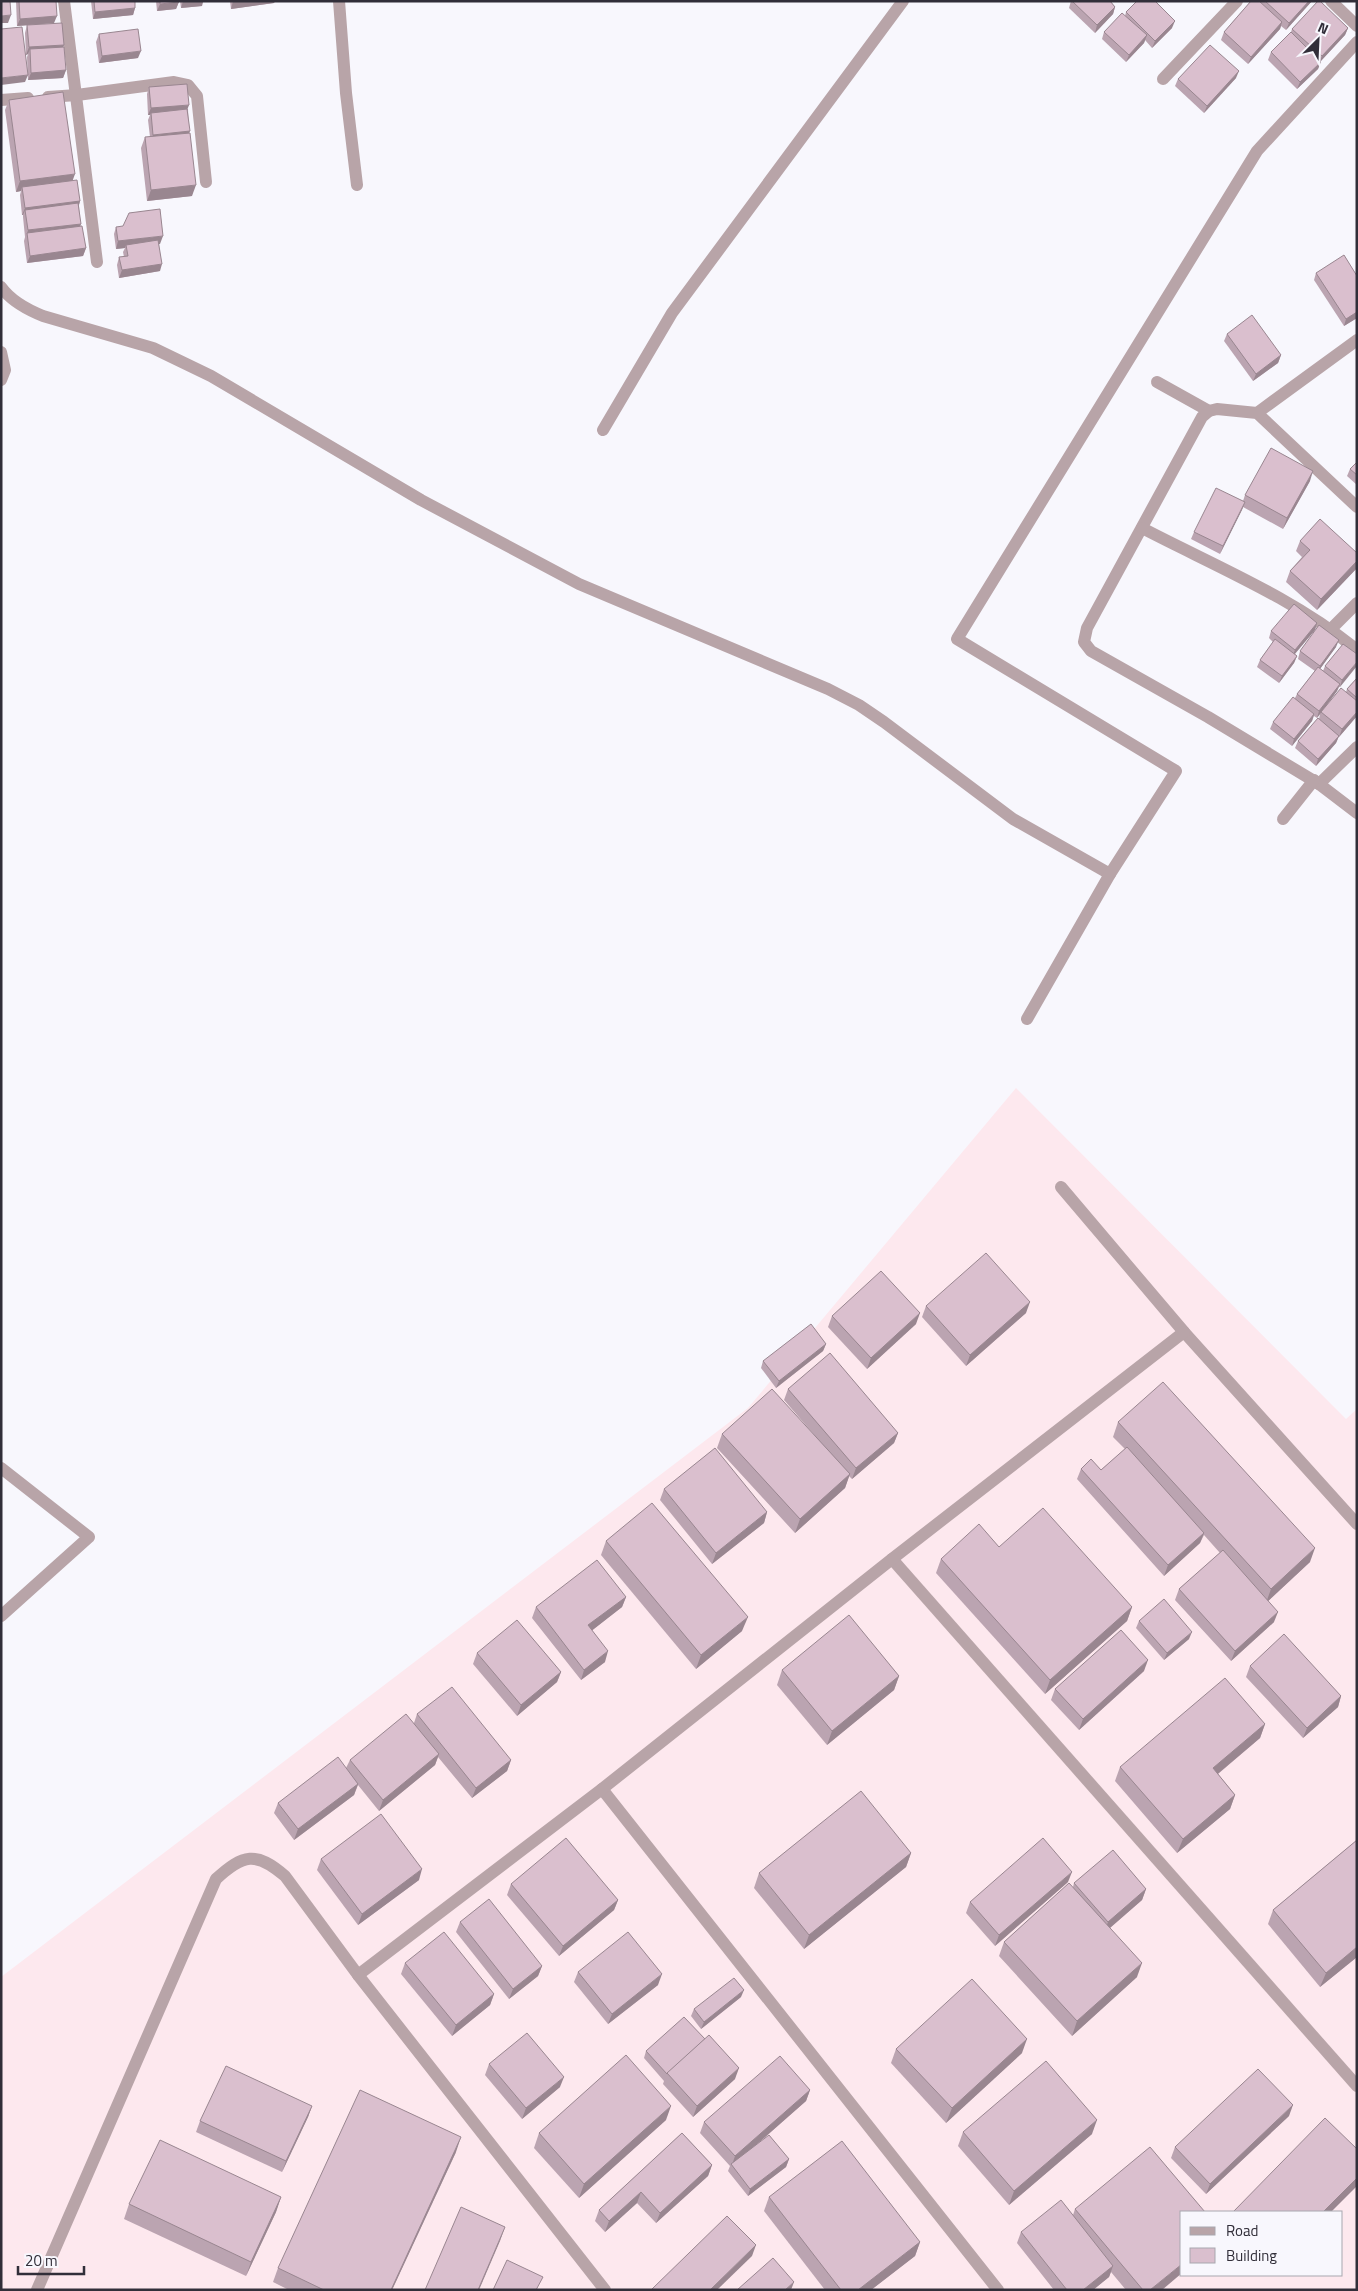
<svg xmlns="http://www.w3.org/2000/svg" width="1358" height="2291" viewBox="0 0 1358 2291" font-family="'Titillium Web',sans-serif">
	<rect width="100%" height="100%" fill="#f8f7fd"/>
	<path fill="#fde8ee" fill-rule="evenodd" d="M1016,1088L1346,1419L1357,1409V2290H1V1977L748,1408ZM1182,2212H1342V2275H1182Z"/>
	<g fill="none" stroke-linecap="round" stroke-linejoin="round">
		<g stroke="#b8a4a8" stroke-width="12">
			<path d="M64,1L97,262"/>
			<path d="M339,1L346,93L357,185"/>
			<path d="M1331,1L1357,26"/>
			<path d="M1163,79L1237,1"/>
			<path d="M48,97L77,95L174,82L188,85L197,96L206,182"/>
			<path d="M1,100L28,98"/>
			<path d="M1,287C11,301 28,310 43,316L153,348L211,376L421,500L579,584L828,689L859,705L884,722L1013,819L1110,874"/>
			<path d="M1,352L5,370L1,380"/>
			<path d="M1157,382L1209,411"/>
			<path d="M1257,413L1357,340"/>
			<path d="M603,430L672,313L903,1"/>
			<path d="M1357,507L1257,413L1217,409L1209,411L1202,417L1087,628L1084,642L1091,651L1208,717L1319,784L1357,747"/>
			<path d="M1142,528C1215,566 1294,598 1357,650"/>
			<path d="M1331,629L1357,603"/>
			<path d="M1319,784L1357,813"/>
			<path d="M1283,819L1314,780"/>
			<path d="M1027,1019L1110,874L1176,771L957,639L1257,151L1357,42"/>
			<path d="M1061,1187L1184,1332L1357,1524"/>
			<path d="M1,1468L89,1537L1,1616"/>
			<path d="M892,1559L1357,2086"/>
			<path d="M602,1789L998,2290"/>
			<path d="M358,1975L602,1789L892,1559L1184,1332"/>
			<path d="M37,2290L216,1879C243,1854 256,1851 285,1876L358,1975L605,2290"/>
		</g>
	</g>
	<g fill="#bba4b1">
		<path d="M16,1H56L54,23L17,26Z"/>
		<path d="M91,1H135V8L133,15L93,19Z"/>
		<path d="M156,1H179L176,9L157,11Z"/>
		<path d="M180,1H203L202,6L181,8Z"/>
		<path d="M230,1H275L274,3L231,9Z"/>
		<path d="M1071,1H1110L1115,7L1113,14L1095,33L1069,8Z"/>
		<path d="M1251,1H1312L1286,30L1281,26L1280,29L1248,64L1221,40L1224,32Z"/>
		<path d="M1126,12L1172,28L1152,48L1145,40L1144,43L1126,62L1102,39L1104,32L1125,16Z"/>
		<path d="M27,25L64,45L63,47L66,70L63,78L28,80L27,57L28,54L26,55L25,33Z"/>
		<path d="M1348,28L1345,35L1320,62L1318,69L1297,89L1268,60L1271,52L1291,32L1292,29Z"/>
		<path d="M99,34L138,58L99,63L96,42Z"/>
		<path d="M1236,78L1204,113L1175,86L1178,79Z"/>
		<path d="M149,87L188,109L192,196L147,201L141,148L145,137H150L148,120L150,115H148L147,94Z"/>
		<path d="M9,100L72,181L80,201L79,205L80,226L86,248L83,256L27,263L24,241L25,237L23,217V215H22L20,195L21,191L16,192L5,110Z"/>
		<path d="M116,227L160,244H159L160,271L119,278L117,265L119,257H124L123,252L125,248L116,249L114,234Z"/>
		<path d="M1316,273L1357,276V318L1344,326L1314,280Z"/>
		<path d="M1227,334L1281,355L1278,363L1253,381L1224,341Z"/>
		<path d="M1357,462V485L1347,476L1350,469Z"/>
		<path d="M1310,481L1283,529L1243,507L1220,554L1191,539L1194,532L1243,501L1245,495Z"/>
		<path d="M1300,541L1357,553V568L1317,610L1286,582L1290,571L1302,557L1296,551Z"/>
		<path d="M1317,623L1315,630L1295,654L1297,656L1294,663L1279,683L1257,667L1260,660L1273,642L1269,638L1271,631Z"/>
		<path d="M1336,647L1320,669L1323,671L1325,666L1357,654L1340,687H1339L1337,691L1327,705L1346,692L1347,689L1357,678V716L1339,737V736L1336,743L1316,766L1295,748L1298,741L1319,719L1320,714L1317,718L1314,716L1312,721L1292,746L1270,729L1273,722L1295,698L1297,694L1315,671L1298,659L1300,651Z"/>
		<path d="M926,1306L1026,1313L966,1366L922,1317Z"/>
		<path d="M832,1316L916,1324L867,1369L828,1327Z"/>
		<path d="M826,1344L823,1351L776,1388L761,1368L763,1361Z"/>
		<path d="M788,1389L898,1433L894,1443L852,1479L849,1476L845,1488L795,1533L717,1448L722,1434L816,1437L784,1400Z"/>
		<path d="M1118,1422L1310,1562L1268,1601L1274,1622L1231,1661L1175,1600L1179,1589L1220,1553L1204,1535L1200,1543L1164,1576L1077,1479L1081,1469L1101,1470L1125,1449L1113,1437Z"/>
		<path d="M664,1489L767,1512L764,1523L712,1564L660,1500Z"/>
		<path d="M606,1541L742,1631L696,1669L601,1555Z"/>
		<path d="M999,1547L1132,1607L1127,1621L1045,1694L936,1573L941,1559Z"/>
		<path d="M626,1597L622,1607L592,1630L605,1662L581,1680L532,1618L536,1607Z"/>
		<path d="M1139,1621L1189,1639L1164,1660L1136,1628Z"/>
		<path d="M477,1653L561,1672L557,1682L517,1716L473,1664Z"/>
		<path d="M1250,1666L1341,1696L1338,1707L1303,1738L1246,1677Z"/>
		<path d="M782,1670L899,1676L894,1690L827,1745L777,1685Z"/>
		<path d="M1144,1671L1079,1730L1051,1700L1055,1689Z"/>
		<path d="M417,1714L511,1760L507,1771L472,1798L438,1757L435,1765L379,1811L358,1785L354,1795L294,1840L274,1813L278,1803L346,1768L350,1760L414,1723Z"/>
		<path d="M1265,1724L1260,1738L1218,1774L1235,1795L1230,1809L1177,1853L1115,1781L1120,1767Z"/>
		<path d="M1357,1840V1957L1320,1987L1268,1924L1273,1910Z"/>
		<path d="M911,1853L906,1867L804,1949L754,1888L759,1873Z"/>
		<path d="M321,1859L419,1880L358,1925L317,1870Z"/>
		<path d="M1068,1882L995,1946L966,1913L970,1902Z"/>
		<path d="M1074,1883L1146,1889L1142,1900L1110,1928L1137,1977L1072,2036L999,1956L1004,1942L1073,1887Z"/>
		<path d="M511,1884L618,1900L614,1910L559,1956L507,1895Z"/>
		<path d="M460,1922L542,1966L538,1976L509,1999L456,1932Z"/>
		<path d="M405,1963L494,1994L490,2005L452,2036L401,1974Z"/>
		<path d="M578,1972L658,1985L608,2024L574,1982Z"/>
		<path d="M741,1997L701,2029L691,2016L694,2009Z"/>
		<path d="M896,2049L1022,2053L946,2123L891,2063Z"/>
		<path d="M646,2051L735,2079L693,2117L663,2084L664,2081L644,2058Z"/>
		<path d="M489,2064L560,2087L522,2119L485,2075Z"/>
		<path d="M810,2090L806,2101L756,2145L789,2159L786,2167L748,2196L728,2171L730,2166L700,2133L704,2122Z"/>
		<path d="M312,2106L308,2117L282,2172L196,2132L200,2121Z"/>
		<path d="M1289,2116L1206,2194L1171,2158L1175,2147Z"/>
		<path d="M666,2120L579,2198L534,2148L539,2133Z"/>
		<path d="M963,2132L1092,2134L1009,2205L958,2146Z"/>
		<path d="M682,2133L712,2165L708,2176L656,2223L637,2203L605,2232L595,2221L599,2210Z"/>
		<path d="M456,2152L392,2290H289L273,2282L278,2268Z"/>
		<path d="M281,2197L276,2212L246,2276L124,2219L129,2204Z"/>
		<path d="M769,2197L920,2242L915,2256L871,2290H825L764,2211Z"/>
		<path d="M1075,2209L1162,2290H1126L1111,2272L1109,2277L1093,2290H1054L1017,2243L1021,2232L1073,2215Z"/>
	</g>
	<g fill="#998690">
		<path d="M183,1H203L202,6L181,8Z"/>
		<path d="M233,1H275L274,3L231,9Z"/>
		<path d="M1309,1H1312L1286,30L1289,23Z"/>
		<path d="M179,2L176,9L157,11L160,4Z"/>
		<path d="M1115,7L1113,14L1095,33L1097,25Z"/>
		<path d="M135,8L133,15L93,19L95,12Z"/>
		<path d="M11,15L8,23H1V16Z"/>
		<path d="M57,16L54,23L17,26L20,19Z"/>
		<path d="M1175,21L1172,28L1152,48L1155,41Z"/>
		<path d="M1282,22L1280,29L1248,64L1251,57Z"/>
		<path d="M1348,28L1345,35L1319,63L1322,56Z"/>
		<path d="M1147,35L1144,43L1126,62L1129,55Z"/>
		<path d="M64,45L61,52L30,49L28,54L26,55L29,47Z"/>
		<path d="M141,51L138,58L99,63L102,56Z"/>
		<path d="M1321,62L1318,69L1297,89L1300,82Z"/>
		<path d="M66,70L63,78L28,80L31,73Z"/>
		<path d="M1239,71L1236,78L1204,113L1207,106Z"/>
		<path d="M28,75L25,82L1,85V78Z"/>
		<path d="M189,105L186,113H151L150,115H148L151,108Z"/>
		<path d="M190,131L187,138L150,142L153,135Z"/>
		<path d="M75,174L71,185L22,187L21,191L16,192L20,181Z"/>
		<path d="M196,185L192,196L147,201L151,190Z"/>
		<path d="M80,201L78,208L25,210L23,215H22L25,208Z"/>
		<path d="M81,224L79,231L27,234L28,230Z"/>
		<path d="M163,236L160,244L126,247V245L125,248L116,249L118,241Z"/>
		<path d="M86,248L83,256L27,263L30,256Z"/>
		<path d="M162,264L160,271L119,278L122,270Z"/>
		<path d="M1357,312V318L1344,326L1346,319Z"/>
		<path d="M1281,355L1278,363L1253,381L1256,374Z"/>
		<path d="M1313,471L1310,481L1283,529L1287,518Z"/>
		<path d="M1245,502L1242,510L1220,554L1223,546Z"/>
		<path d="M1357,561V568L1317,610L1321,599Z"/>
		<path d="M1317,623L1315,630L1292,657L1295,650Z"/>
		<path d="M1339,640L1336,647L1317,673L1320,666Z"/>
		<path d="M1297,656L1294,663L1279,683L1282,676Z"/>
		<path d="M1357,662V666L1340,687L1342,680Z"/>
		<path d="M1340,684L1337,691L1317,718L1319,711Z"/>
		<path d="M1357,712V716L1339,737L1342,729Z"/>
		<path d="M1314,714L1312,721L1292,746L1294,739Z"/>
		<path d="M1339,736L1336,743L1316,766L1318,759Z"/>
		<path d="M1030,1302L1026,1313L966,1366L970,1355Z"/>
		<path d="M920,1313L916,1324L867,1369L871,1358Z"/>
		<path d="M826,1344L823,1351L776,1388L779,1381Z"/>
		<path d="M898,1433L894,1443L852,1479L856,1468Z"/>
		<path d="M850,1474L845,1488L795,1533L800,1519Z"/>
		<path d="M767,1512L764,1523L712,1564L716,1553Z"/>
		<path d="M1204,1533L1200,1543L1164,1576L1168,1565Z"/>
		<path d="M1315,1548L1310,1562L1266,1603L1271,1589Z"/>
		<path d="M626,1597L622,1607L585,1636L588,1625Z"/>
		<path d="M1132,1607L1127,1621L1045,1694L1050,1680Z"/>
		<path d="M1278,1612L1274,1622L1231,1661L1235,1651Z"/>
		<path d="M748,1617L742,1631L696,1669L701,1655Z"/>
		<path d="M1192,1632L1189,1639L1164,1660L1167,1653Z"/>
		<path d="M608,1651L605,1662L581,1680L584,1670Z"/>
		<path d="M1148,1660L1144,1671L1079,1730L1083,1719Z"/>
		<path d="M561,1672L557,1682L517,1716L521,1705Z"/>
		<path d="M899,1676L894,1690L827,1745L832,1731Z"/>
		<path d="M1341,1696L1338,1707L1303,1738L1307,1728Z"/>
		<path d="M1265,1724L1260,1738L1208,1782L1213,1768Z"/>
		<path d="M439,1754L435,1765L379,1811L383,1800Z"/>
		<path d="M511,1760L507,1771L472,1798L476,1788Z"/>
		<path d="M358,1784L354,1795L294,1840L298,1829Z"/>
		<path d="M1235,1795L1230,1809L1177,1853L1183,1839Z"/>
		<path d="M911,1853L906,1867L804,1949L809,1935Z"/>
		<path d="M422,1869L419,1880L358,1925L362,1914Z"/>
		<path d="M1072,1872L1068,1882L995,1946L999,1935Z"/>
		<path d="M1146,1889L1142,1900L1104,1933L1108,1922Z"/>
		<path d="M618,1900L614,1910L559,1956L563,1946Z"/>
		<path d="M1357,1947V1957L1320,1987L1326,1973Z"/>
		<path d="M1142,1963L1137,1977L1072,2036L1077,2021Z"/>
		<path d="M542,1966L538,1976L509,1999L513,1989Z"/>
		<path d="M662,1974L658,1985L608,2024L612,2014Z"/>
		<path d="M744,1990L741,1997L701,2029L704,2022Z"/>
		<path d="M494,1994L490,2005L452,2036L456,2025Z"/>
		<path d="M1027,2039L1022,2053L946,2123L952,2108Z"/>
		<path d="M739,2068L735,2079L693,2117L697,2106Z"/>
		<path d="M564,2077L560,2087L522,2119L526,2108Z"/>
		<path d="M810,2090L806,2101L732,2166V2165L735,2156Z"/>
		<path d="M1293,2105L1289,2116L1206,2194L1210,2184Z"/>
		<path d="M312,2106L308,2117L282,2172L286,2161Z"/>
		<path d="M671,2106L666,2120L579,2198L584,2184Z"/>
		<path d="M1097,2120L1092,2134L1009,2205L1014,2191Z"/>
		<path d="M461,2137L456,2152L392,2290H391Z"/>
		<path d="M789,2159L786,2167L748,2196L750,2189Z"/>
		<path d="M712,2165L708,2176L656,2223L660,2213Z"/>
		<path d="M1357,2178V2186L1331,2212H1323Z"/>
		<path d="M641,2192L637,2203L605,2232L609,2221Z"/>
		<path d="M281,2197L276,2212L246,2276L251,2262Z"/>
		<path d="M505,2227L500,2241L479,2290H478Z"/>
		<path d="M920,2242L915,2256L871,2290H858Z"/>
		<path d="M756,2245L752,2256L717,2290H710Z"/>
		<path d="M1182,2264V2273L1162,2290H1150Z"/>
		<path d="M1113,2266L1109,2277L1093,2290H1083Z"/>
		<path d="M794,2282L791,2290H785Z"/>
	</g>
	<g fill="#dabfce" stroke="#998690">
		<path d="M1,1H10L11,15L1,16Z"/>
		<path d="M19,1H56L57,16L20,19Z"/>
		<path d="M94,1H135V8L95,12Z"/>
		<path d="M160,1H179V2L160,4Z"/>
		<path d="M1072,1H1110L1115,7L1097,25Z"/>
		<path d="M1137,1H1155L1175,21L1155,41L1126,12Z"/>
		<path d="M1251,1H1259L1282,22L1251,57L1224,32Z"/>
		<path d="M1265,1H1309L1289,23Z"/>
		<path d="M1318,1H1320L1348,28L1322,56L1292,29Z"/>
		<path d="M1122,13L1147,35L1129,55L1104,32Z"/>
		<path d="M62,23L64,45L29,47L27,25Z"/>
		<path d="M22,27L28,75L1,78V29Z"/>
		<path d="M138,29L141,51L102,56L99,34Z"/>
		<path d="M1291,32L1321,62L1300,82L1271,52Z"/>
		<path d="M1210,45L1239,71L1207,106L1178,79Z"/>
		<path d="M64,47L66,70L31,73L30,49Z"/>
		<path d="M187,84L189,105L151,108L149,87Z"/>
		<path d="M63,92L75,174L20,181L9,100Z"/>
		<path d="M187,109L190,131L153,135L151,113Z"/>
		<path d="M190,133L196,185L151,190L145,137Z"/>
		<path d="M77,180L80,201L25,208L22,187Z"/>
		<path d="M78,203L81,224L28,230L25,210Z"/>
		<path d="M160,209L163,236L118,241L116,227L123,226L129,213Z"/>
		<path d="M82,226L86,248L30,256L27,233Z"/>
		<path d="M158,240L162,264L122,270L119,257L128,256L126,245Z"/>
		<path d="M1344,255L1357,276V312L1346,319L1316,273Z"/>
		<path d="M1252,315L1281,355L1256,374L1227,334Z"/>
		<path d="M1271,448L1313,471L1287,518L1245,495Z"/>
		<path d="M1357,462V475L1350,469Z"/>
		<path d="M1216,488L1245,502L1223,546L1194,532Z"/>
		<path d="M1320,519L1357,553V561L1321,599L1290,571L1310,550L1300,541Z"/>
		<path d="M1294,604L1317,623L1295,650L1271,631Z"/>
		<path d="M1319,625L1339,640L1320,666L1300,651Z"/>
		<path d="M1275,639L1297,656L1282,676L1260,660Z"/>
		<path d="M1343,644L1357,654V662L1342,680L1325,666Z"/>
		<path d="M1318,667L1340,684L1319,711L1297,694Z"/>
		<path d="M1357,678V698L1347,689Z"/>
		<path d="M1341,688L1357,701V712L1342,729L1321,712Z"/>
		<path d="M1293,697L1314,714L1294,739L1273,722Z"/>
		<path d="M1318,718L1339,736L1318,759L1298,741Z"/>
		<path d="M986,1253L1030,1302L970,1355L926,1306Z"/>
		<path d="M881,1271L920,1313L871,1358L832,1316Z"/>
		<path d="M811,1324L826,1344L779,1381L763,1361Z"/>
		<path d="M830,1353L898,1433L856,1468L788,1389Z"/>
		<path d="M1163,1382L1315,1548L1271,1589L1118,1422Z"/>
		<path d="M772,1389L850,1474L800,1519L722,1434Z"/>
		<path d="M1127,1447L1204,1533L1168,1565L1081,1469L1091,1459L1101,1470Z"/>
		<path d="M715,1448L767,1512L716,1553L664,1489Z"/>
		<path d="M652,1503L748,1617L701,1655L606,1541Z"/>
		<path d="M1043,1508L1132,1607L1050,1680L941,1559L979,1524L999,1547Z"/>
		<path d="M1223,1550L1278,1612L1235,1651L1179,1589Z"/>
		<path d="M597,1560L626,1597L588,1625L608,1651L584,1670L536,1607Z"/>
		<path d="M1164,1599L1192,1632L1167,1653L1139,1621Z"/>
		<path d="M849,1615L899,1676L832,1731L782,1670Z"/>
		<path d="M517,1620L561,1672L521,1705L477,1653Z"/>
		<path d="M1121,1630L1148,1660L1083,1719L1055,1689Z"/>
		<path d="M1284,1634L1341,1696L1307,1728L1250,1666Z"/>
		<path d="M1225,1678L1265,1724L1213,1768L1235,1795L1183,1839L1120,1767Z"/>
		<path d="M452,1687L511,1760L476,1788L417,1714Z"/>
		<path d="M406,1714L439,1754L383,1800L350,1760Z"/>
		<path d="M338,1757L358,1784L298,1829L278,1803Z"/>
		<path d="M861,1791L911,1853L809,1935L759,1873Z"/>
		<path d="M381,1814L422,1869L362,1914L321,1859Z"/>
		<path d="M566,1838L618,1900L563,1946L511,1884Z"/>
		<path d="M1043,1838L1072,1872L999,1935L970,1902Z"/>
		<path d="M1357,1840V1947L1326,1973L1273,1910Z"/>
		<path d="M1113,1850L1146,1889L1108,1922L1074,1883Z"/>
		<path d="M1069,1883L1142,1963L1077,2021L1004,1942Z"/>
		<path d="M489,1899L542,1966L513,1989L460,1922Z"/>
		<path d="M444,1932L494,1994L456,2025L405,1963Z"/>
		<path d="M628,1932L662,1974L612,2014L578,1972Z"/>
		<path d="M734,1978L744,1990L704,2022L694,2009Z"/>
		<path d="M972,1979L1027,2039L952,2108L896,2049Z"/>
		<path d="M684,2017L705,2039L667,2074L646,2051Z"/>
		<path d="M527,2033L564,2077L526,2108L489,2064Z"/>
		<path d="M709,2035L739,2068L697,2106L667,2073Z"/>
		<path d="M626,2055L671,2106L584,2184L539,2133Z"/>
		<path d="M780,2056L810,2090L735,2156L704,2122Z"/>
		<path d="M1046,2061L1097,2120L1014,2191L963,2132Z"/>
		<path d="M226,2066L312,2106L286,2161L200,2121Z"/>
		<path d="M1258,2069L1293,2105L1210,2184L1175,2147Z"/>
		<path d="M360,2090L461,2137L391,2290H324L278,2268Z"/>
		<path d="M1325,2118L1357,2149V2178L1323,2212H1233Z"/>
		<path d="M682,2133L712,2165L660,2213L641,2192L609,2221L599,2210Z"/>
		<path d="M769,2135L789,2159L750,2189L731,2164Z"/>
		<path d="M160,2140L281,2197L251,2262L129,2204Z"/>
		<path d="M842,2141L920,2242L858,2290H841L769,2197Z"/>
		<path d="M1150,2147L1205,2212H1182V2264L1150,2290H1143L1075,2209Z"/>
		<path d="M1061,2200L1113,2266L1083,2290H1067L1021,2232Z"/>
		<path d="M461,2207L505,2227L478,2290H425Z"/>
		<path d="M727,2216L756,2245L710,2290H653L652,2289Z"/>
		<path d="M773,2258L794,2282L785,2290H737Z"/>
		<path d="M507,2260L543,2277L536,2290H493Z"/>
	</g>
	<rect width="1358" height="2291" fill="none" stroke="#312e39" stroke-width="5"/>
	<rect x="1180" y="2211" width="162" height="65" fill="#f8f7fd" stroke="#a8a7af"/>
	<rect x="1190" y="2227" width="25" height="8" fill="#b8a4a8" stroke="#a8a7af"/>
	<text x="1226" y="2236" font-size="15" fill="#312e39">Road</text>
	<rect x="1190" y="2248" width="25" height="15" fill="#dabfce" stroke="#a8a7af"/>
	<text x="1226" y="2261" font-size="15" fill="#312e39">Building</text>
	<g transform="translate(1318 40) rotate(24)" stroke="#f8f7fd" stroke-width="4" paint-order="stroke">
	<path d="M0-4L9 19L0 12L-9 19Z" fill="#312e39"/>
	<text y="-8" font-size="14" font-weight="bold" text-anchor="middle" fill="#312e39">N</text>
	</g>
	<path d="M18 2266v8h66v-8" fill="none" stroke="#312e39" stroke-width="2.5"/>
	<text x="25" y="2266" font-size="15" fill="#312e39" stroke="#f8f7fd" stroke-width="4" paint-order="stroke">20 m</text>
</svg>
